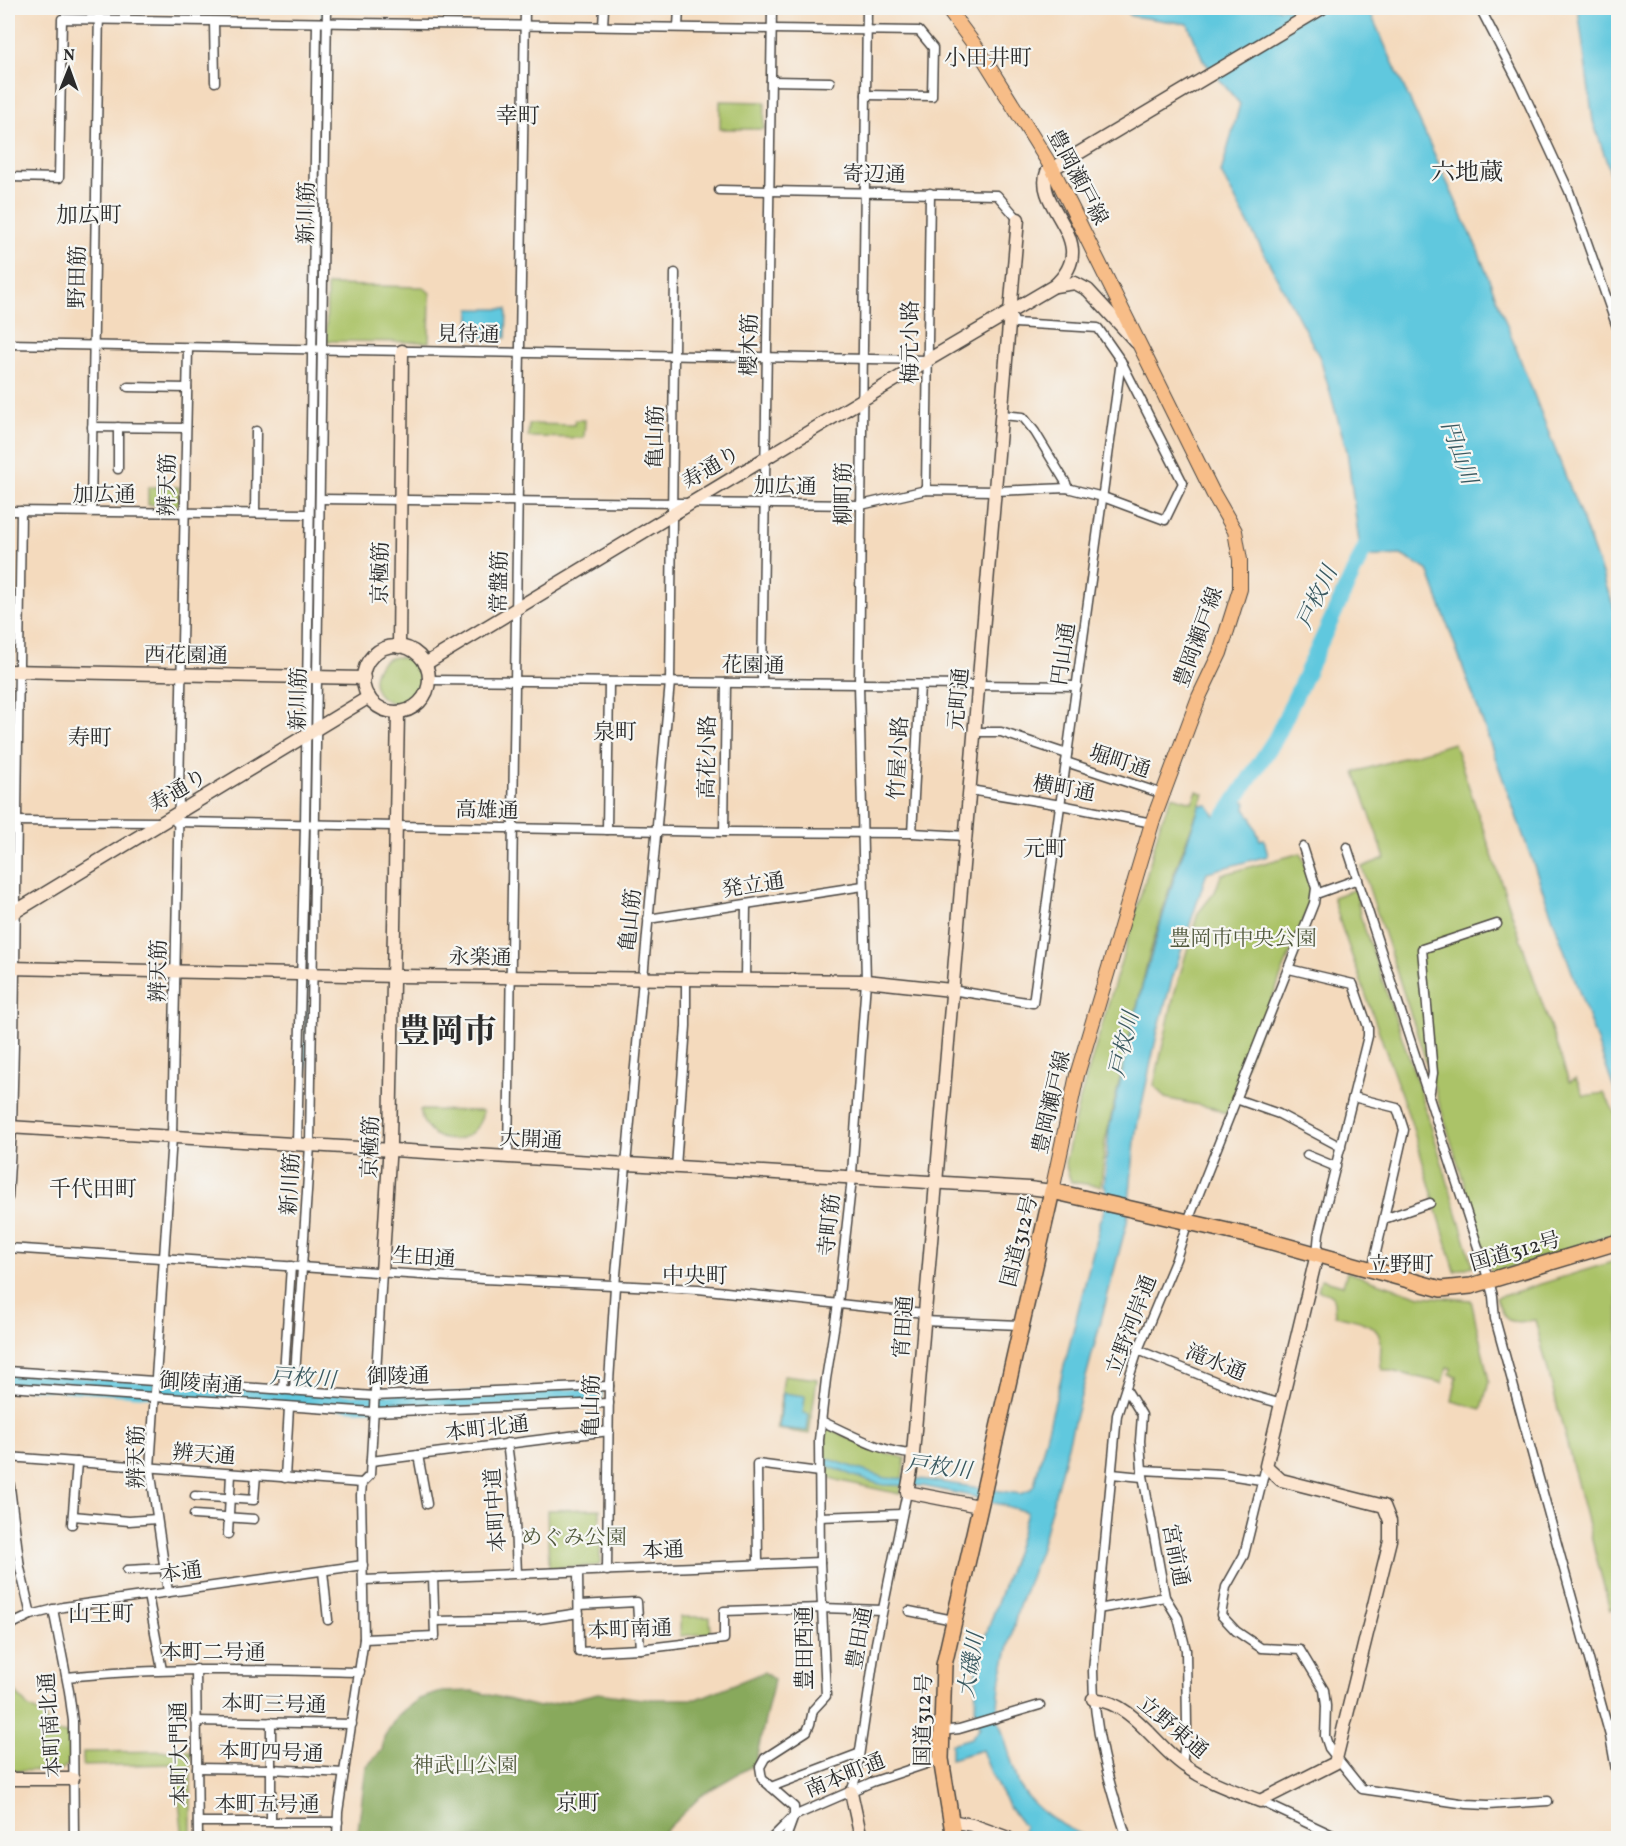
<svg xmlns="http://www.w3.org/2000/svg" width="1626" height="1846" viewBox="0 0 1626 1846" font-family="Vollkorn,'Noto Serif JP',serif">
	<rect width="100%" height="100%" fill="#f6f6f2"/>
	<filter id="ink" filterUnits="userSpaceOnUse"><feTurbulence type="fractalNoise" baseFrequency=".0167" numOctaves="2"/><feDisplacementMap in="SourceGraphic" scale="12" xChannelSelector="R" yChannelSelector="G"/><feConvolveMatrix kernelMatrix="1 2 1 2 8 2 1 2 1" color-interpolation-filters="sRGB"/></filter>
	<filter id="wash" filterUnits="userSpaceOnUse"><feTurbulence type="fractalNoise" baseFrequency=".008" numOctaves="4" result="noise"/><feDisplacementMap in="SourceGraphic" scale="24" xChannelSelector="R" yChannelSelector="G"/><feGaussianBlur stdDeviation="1.35" result="paint"/><feColorMatrix in="noise" values="0 0 0 0 0 0 0 0 0 0 0 0 0 0 0 0 0 1.4 0 .05"/><feComposite in="paint" operator="in"/></filter>
	<g filter="url(#wash)">
		<rect width="100%" height="100%" fill="#f4dabd"/>
		<g fill="#abc368" stroke="#6b774a" stroke-width="1.5">
			<path d="M720,101L765,102L764,129H720Z"/>
			<path d="M327,285L423,287L430,293L429,342L326,341Z"/>
			<path d="M575,420H585L584,438L528,437L529,424L574,425Z"/>
			<path d="M148,487H179V503L175,507V505H148Z"/>
			<circle cx="397" cy="680" r="23"/>
			<path d="M1454,743L1569,1082L1576,1079L1584,1096L1604,1093L1618,1119V1233L1492,1273L1427,1064L1362,867L1385,858L1355,772Z"/>
			<path d="M1197,791L1204,794L1173,876L1148,960L1105,1142L1101,1186L1071,1182L1065,1163L1078,1106L1147,874L1160,824L1172,796L1192,802Z"/>
			<path d="M1301,853L1313,887V896L1226,1114L1213,1108L1165,1098L1154,1085L1174,995L1198,913L1215,892L1221,875Z"/>
			<path d="M1356,889L1360,915L1421,1093L1473,1266L1455,1271L1411,1122L1341,925L1333,897Z"/>
			<path d="M420,1110L483,1111C477,1150 425,1149 420,1110Z"/>
			<path d="M1618,1260V1602L1610,1610L1535,1320C1509,1323 1505,1325 1496,1298Z"/>
			<path d="M1347,1272L1420,1296L1471,1300L1489,1381L1482,1409L1452,1401L1457,1376L1450,1374L1451,1368L1447,1367L1443,1383L1382,1369C1379,1361 1381,1353 1381,1344C1381,1322 1352,1319 1335,1315C1333,1299 1338,1296 1318,1290L1321,1279L1343,1285Z"/>
			<path d="M784,1375L817,1379L809,1434L777,1429Z"/>
			<path d="M827,1428L877,1450L905,1458L900,1494L827,1478L823,1470L825,1430Z"/>
			<path d="M600,1509V1563L596,1566L549,1568L547,1510Z"/>
			<path d="M680,1617H710L711,1633L680,1636Z"/>
			<path d="M8,1683L28,1707L42,1714L52,1732L69,1734L70,1763L61,1770L8,1771Z"/>
			<path d="M191,1751V1838H183L175,1764L83,1766V1752Z"/>
		</g>
		<path fill="#88a95c" stroke="#5a6a44" stroke-width="1.5" d="M764,1672L774,1680L755,1764L703,1794L658,1838H357L366,1767L382,1750L384,1737L396,1718L404,1710L419,1699L442,1692L473,1691L539,1707L598,1693L642,1699H697Z"/>
		<g fill="#61c8de" stroke="#467a84" stroke-width="1.5">
			<path d="M1124,8H1368L1477,248L1583,521L1618,619V1100L1428,570L1401,555L1361,557L1347,451L1320,358L1221,173L1240,104L1203,60L1188,24L1131,16Z"/>
			<path d="M1578,8H1618V196L1593,121Z"/>
			<path d="M470,309H507L506,338L469,337Z"/>
			<path d="M1239,799L1246,802L1245,809L1251,817L1260,840L1264,839L1268,856L1207,872L1173,976L1158,1030L1136,1131L1127,1222L1040,1551L1018,1609L1001,1677L997,1715L1019,1785C1036,1813 1061,1825 1089,1838H1035L1023,1833L1024,1826C1004,1804 992,1778 982,1750L951,1759V1744L971,1738L980,1727L975,1721L976,1678L980,1652L1018,1544L1027,1512L971,1496L922,1486L883,1485L862,1479L823,1464V1457L885,1478L920,1479L1021,1494L1030,1490L1034,1485L1099,1228V1222L1104,1211L1106,1187L1104,1186L1109,1129L1143,983L1174,878L1200,805H1208L1219,822L1229,818Z"/>
			<path d="M783,1393L805,1396L803,1413L809,1414L807,1431L779,1428Z"/>
		</g>
		<g fill="none" stroke-linecap="round" stroke-linejoin="round">
			<g stroke="#61c8de" stroke-width="3">
				<path d="M312,675L323,8"/>
				<path d="M311,729L312,681"/>
				<path d="M307,972L311,735"/>
				<path d="M305,1093L307,978"/>
			</g>
			<g stroke="#61c8de" stroke-width="16">
				<path d="M1212,841L1221,822L1276,738L1370,537"/>
				<path d="M8,1380L359,1403L595,1396"/>
			</g>
		</g>
	</g>
	<g filter="url(#ink)">
		<g fill="none" stroke-linecap="round" stroke-linejoin="round">
			<defs>
				<g id="street">
					<path d="M1480,8L1520,85L1569,191L1618,330"/>
					<path d="M214,22L215,82"/>
					<path d="M603,26L604,8"/>
					<path d="M678,27L679,8"/>
					<path d="M771,81L830,82"/>
					<path d="M8,177L59,178L62,19L919,31L933,48L932,96L866,95"/>
					<path d="M719,190L997,195L1018,219"/>
					<path d="M8,344L928,360"/>
					<path d="M128,387L187,388"/>
					<path d="M1002,415L1023,417L1035,432L1066,483L1067,488"/>
					<path d="M92,427L186,428"/>
					<path d="M118,469V427"/>
					<path d="M926,490L930,193"/>
					<path d="M320,499L861,505L926,490L995,491L1067,488L1103,497L1165,520L1183,483L1121,361"/>
					<path d="M8,511L309,514"/>
					<path d="M91,511L99,8"/>
					<path d="M255,513L256,431"/>
					<path d="M429,680L1077,686"/>
					<path d="M762,683L772,8"/>
					<path d="M975,732H1001L1067,754"/>
					<path d="M1066,762L1163,794"/>
					<path d="M970,790L1061,805L1152,823"/>
					<path d="M8,821L160,822"/>
					<path d="M176,822L724,832L912,833L966,836"/>
					<path d="M607,830L609,682"/>
					<path d="M724,832L726,683"/>
					<path d="M912,833L920,685"/>
					<path d="M1347,847L1489,1281L1493,1296L1495,1319L1610,1736L1618,1781"/>
					<path d="M1316,894L1358,879"/>
					<path d="M648,919L863,886"/>
					<path d="M1289,969L1353,984L1368,1027V1036L1319,1233L1317,1254"/>
					<path d="M745,979L746,905"/>
					<path d="M951,990L1033,1003L1121,361L1098,328L1015,323L1010,313"/>
					<path d="M1353,1097L1397,1108L1404,1130L1372,1270"/>
					<path d="M1429,1097L1433,1073L1422,949L1497,924"/>
					<path d="M1236,1099L1279,1114L1341,1147"/>
					<path d="M297,1144L305,825L317,23"/>
					<path d="M1307,1155L1336,1167"/>
					<path d="M508,1157L525,8"/>
					<path d="M676,1167L686,1026V978"/>
					<path d="M8,1198L12,1127L14,1044L21,511"/>
					<path d="M1384,1219L1430,1203"/>
					<path d="M8,1248L483,1279L698,1289L924,1313"/>
					<path d="M923,1321L1020,1325"/>
					<path d="M1138,1350L1247,1394L1282,1404"/>
					<path d="M8,1371L374,1396L609,1386"/>
					<path d="M8,1387L373,1412L609,1403"/>
					<path d="M1126,1389L1142,1415L1140,1441L1142,1470L1165,1597L1178,1618L1186,1650L1187,1727L1182,1765"/>
					<path d="M283,1390L291,1266"/>
					<path d="M294,1391L310,1145L327,8"/>
					<path d="M821,1421C851,1434 879,1452 913,1454"/>
					<path d="M507,1443L514,1497L517,1574"/>
					<path d="M418,1455L427,1504"/>
					<path d="M8,1457L362,1483"/>
					<path d="M371,1461L609,1431"/>
					<path d="M1266,1466L1244,1555L1226,1587L1221,1615L1236,1631L1261,1648L1300,1650L1324,1690L1326,1706L1325,1736L1329,1748L1362,1789L1467,1804L1488,1805L1548,1801"/>
					<path d="M8,1471L20,1568L31,1615"/>
					<path d="M1112,1474L1142,1477V1470L1222,1474L1261,1480"/>
					<path d="M285,1478L289,1407"/>
					<path d="M195,1496L254,1500L256,1475"/>
					<path d="M194,1515L254,1519"/>
					<path d="M73,1516L129,1521L157,1519"/>
					<path d="M819,1517L902,1514"/>
					<path d="M72,1524L77,1462"/>
					<path d="M228,1534L231,1474"/>
					<path d="M758,1564L757,1464L819,1472"/>
					<path d="M127,1570L164,1568"/>
					<path d="M323,1571L328,1620"/>
					<path d="M607,1571L609,1382L615,1286L670,682L675,273"/>
					<path d="M578,1572L579,1652L640,1649L724,1639V1611L822,1608L882,1610"/>
					<path d="M364,1580L820,1562"/>
					<path d="M168,1592L150,1468L172,1137L188,348"/>
					<path d="M148,1595L162,1670"/>
					<path d="M579,1605L637,1602L640,1649"/>
					<path d="M53,1609L69,1691L73,1721L74,1838"/>
					<path d="M1098,1609L1165,1597"/>
					<path d="M909,1611L953,1620"/>
					<path d="M435,1621L539,1619L579,1613"/>
					<path d="M8,1626L31,1615L63,1607L363,1565"/>
					<path d="M364,1639L435,1636L433,1577"/>
					<path d="M196,1669L198,1838"/>
					<path d="M67,1677C165,1667 262,1670 360,1672"/>
					<path d="M196,1721L352,1724"/>
					<path d="M271,1722V1822"/>
					<path d="M940,1731L959,1729L1040,1705"/>
					<path d="M197,1768L271,1769L344,1773"/>
					<path d="M771,1787L858,1754"/>
					<path d="M851,1792L856,1777L876,1643L907,1492"/>
					<path d="M1260,1801L1339,1838"/>
					<path d="M198,1822H338"/>
					<path d="M337,1838L338,1812L364,1639L361,1495L362,1483L370,1475L382,1272"/>
					<path d="M772,1838L794,1816L872,1782L941,1759"/>
					<path d="M786,1838L794,1816V1807L762,1779L760,1767L765,1758L807,1731L810,1724L813,1710L826,1696L820,1562L819,1440L826,1379L838,1304L851,1187L866,981L859,684L867,8"/>
					<path d="M1127,1838C1109,1784 1093,1728 1093,1671L1117,1415L1138,1350L1176,1259L1188,1221L1314,903L1316,888L1303,847"/>
				</g>
				<g id="secondary">
					<path d="M1055,286L1075,283L1088,290L1136,342"/>
					<circle cx="396" cy="679" r="33"/>
					<path d="M399,647L402,351"/>
					<path d="M425,664L928,360L1054,286C1104,242 1033,208 1047,172L1322,8"/>
					<path d="M8,671L364,678"/>
					<path d="M8,916L369,697"/>
					<path d="M8,968L399,976L866,981L951,990"/>
					<path d="M8,1127L1029,1188L1052,1191"/>
					<path d="M382,1272L390,1143L398,712"/>
					<path d="M979,1506L907,1492L912,1465L1018,219"/>
					<path d="M1093,1699C1134,1703 1154,1745 1185,1766C1207,1782 1235,1791 1260,1801L1335,1763L1390,1540V1521L1384,1506L1281,1480L1266,1466L1317,1254"/>
					<path d="M8,1779H73"/>
					<path d="M851,1792L861,1838"/>
					<path d="M951,1821L972,1825L1008,1838"/>
				</g>
				<path id="primary" d="M947,8L979,51L1052,168L1213,493L1235,531L1240,560V589L1220,653L1199,697L1152,823L1077,1075L1052,1191"/>
				<path id="highway" d="M954,1838L941,1759L944,1665L1052,1191L1254,1237L1441,1289L1471,1286L1618,1242"/>
			</defs>
			<use href="#street" stroke="#494541" stroke-width="11"/>
			<use href="#secondary" stroke="#494541" stroke-width="15"/>
			<use href="#primary" stroke="#494541" stroke-width="16"/>
			<use href="#highway" stroke="#494541" stroke-width="18"/>
			<use href="#street" stroke="#fff" stroke-width="8"/>
			<use href="#secondary" stroke="#fce5cf" stroke-width="12"/>
			<use href="#primary" stroke="#f7bd88" stroke-width="14"/>
			<use href="#highway" stroke="#f7bd88" stroke-width="15"/>
		</g>
	</g>
	<g text-anchor="middle" stroke-width="4.5" stroke-linejoin="round" paint-order="stroke">
		<g font-size="21" fill="#2b2b2b" stroke="#f6f6f2">
			<text transform="translate(874 174) rotate(1)" y="7">寄辺通</text>
			<text transform="translate(1078 177) rotate(62)" y="7">豊岡瀬戸線</text>
			<text transform="translate(306 213) rotate(-89)" y="7">新川筋</text>
			<text transform="translate(77 277) rotate(-89)" y="7">野田筋</text>
			<text transform="translate(468 334) rotate(1)" y="7">見待通</text>
			<text transform="translate(910 342) rotate(-90)" y="7">梅元小路</text>
			<text transform="translate(749 345) rotate(-89)" y="7">櫻木筋</text>
			<text transform="translate(655 437) rotate(-89)" y="7">亀山筋</text>
			<text transform="translate(711 467) rotate(-31)" y="7">寿通り</text>
			<text transform="translate(167 485) rotate(-89)" y="7">辨天筋</text>
			<text transform="translate(785 486) rotate(1)" y="7">加広通</text>
			<text x="104" y="501">加広通</text>
			<text transform="translate(843 494) rotate(-90)" y="7">柳町筋</text>
			<text transform="translate(380 573) rotate(-89)" y="7">京極筋</text>
			<text transform="translate(499 582) rotate(-89)" y="7">常盤筋</text>
			<text transform="translate(1198 637) rotate(-70)" y="7">豊岡瀬戸線</text>
			<text transform="translate(1063 654) rotate(-82)" y="7">円山通</text>
			<text transform="translate(186 655) rotate(1)" y="7">西花園通</text>
			<text transform="translate(753 665) rotate(1)" y="7">花園通</text>
			<text transform="translate(298 699) rotate(-89)" y="7">新川筋</text>
			<text transform="translate(958 699) rotate(-85)" y="7">元町通</text>
			<text transform="translate(707 757) rotate(-89)" y="7">高花小路</text>
			<text transform="translate(898 758) rotate(-87)" y="7">竹屋小路</text>
			<text transform="translate(1120 761) rotate(18)" y="7">堀町通</text>
			<text transform="translate(1064 788) rotate(10)" y="7">横町通</text>
			<text transform="translate(178 790) rotate(-31)" y="7">寿通り</text>
			<text transform="translate(487 810) rotate(1)" y="7">高雄通</text>
			<text transform="translate(753 885) rotate(-9)" y="7">発立通</text>
			<text transform="translate(630 920) rotate(-84)" y="7">亀山筋</text>
			<text transform="translate(480 957) rotate(1)" y="7">永楽通</text>
			<text transform="translate(158 971) rotate(-89)" y="7">辨天筋</text>
			<text transform="translate(1051 1102) rotate(-77)" y="7">豊岡瀬戸線</text>
			<text transform="translate(531 1139) rotate(3)" y="7">大開通</text>
			<text transform="translate(370 1147) rotate(-88)" y="7">京極筋</text>
			<text transform="translate(290 1184) rotate(-87)" y="7">新川筋</text>
			<text transform="translate(829 1225) rotate(-84)" y="7">寺町筋</text>
			<text transform="translate(1019 1241) rotate(-76)" y="7">国道312号</text>
			<text transform="translate(1515 1251) rotate(-16)" y="7">国道312号</text>
			<text transform="translate(424 1257) rotate(4)" y="7">生田通</text>
			<text transform="translate(1131 1325) rotate(-69)" y="7">立野河岸通</text>
			<text transform="translate(903 1327) rotate(-86)" y="7">宵田通</text>
			<text transform="translate(1216 1362) rotate(22)" y="7">滝水通</text>
			<text transform="translate(398 1376) rotate(-1)" y="7">御陵通</text>
			<text transform="translate(201 1383) rotate(4)" y="7">御陵南通</text>
			<text transform="translate(591 1406) rotate(-89)" y="7">亀山筋</text>
			<text transform="translate(487 1428) rotate(-7)" y="7">本町北通</text>
			<text transform="translate(204 1454) rotate(4)" y="7">辨天通</text>
			<text transform="translate(136 1457) rotate(-90)" y="7">辨天筋</text>
			<text transform="translate(495 1510) rotate(-94)" y="7">本町中道</text>
			<text transform="translate(663 1550) rotate(-3)" y="7">本通</text>
			<text transform="translate(1176 1555) rotate(79)" y="7">宮前通</text>
			<text transform="translate(181 1572) rotate(-8)" y="7">本通</text>
			<text transform="translate(630 1629) rotate(-2)" y="7">本町南通</text>
			<text transform="translate(859 1638) rotate(-80)" y="7">豊田通</text>
			<text transform="translate(804 1648) rotate(-90)" y="7">豊田西通</text>
			<text x="213" y="1659">本町二号通</text>
			<text transform="translate(274 1704) rotate(1)" y="7">本町三号通</text>
			<text transform="translate(923 1720) rotate(-89)" y="7">国道312号</text>
			<text transform="translate(50 1725) rotate(-94)" y="7">本町南北通</text>
			<text transform="translate(1173 1727) rotate(40)" y="7">立野東通</text>
			<text transform="translate(271 1752) rotate(2)" y="7">本町四号通</text>
			<text transform="translate(179 1754) rotate(-91)" y="7">本町大門通</text>
			<text transform="translate(845 1775) rotate(-22)" y="7">南本町通</text>
			<text x="267" y="1811">本町五号通</text>
		</g>
		<g font-size="21" fill="#51593d" stroke="#f6f6f2">
			<text x="1243" y="945">豊岡市中央公園</text>
			<text x="574" y="1544">めぐみ公園</text>
			<text x="465" y="1772">神武山公園</text>
		</g>
		<g font-size="22" fill="#2b2b2b" stroke="#f6f6f2">
			<text x="988" y="65">小田井町</text>
			<text x="518" y="123">幸町</text>
			<text x="89" y="222">加広町</text>
			<text x="615" y="739">泉町</text>
			<text x="90" y="745">寿町</text>
			<text x="1045" y="856">元町</text>
			<text x="93" y="1196">千代田町</text>
			<text x="1401" y="1272">立野町</text>
			<text x="695" y="1283">中央町</text>
			<text x="101" y="1621">山王町</text>
			<text x="578" y="1810">京町</text>
		</g>
		<g font-size="22" font-style="italic" fill="#3b5a61" stroke="#f6f6f2">
			<text transform="translate(1460 452) rotate(70)" y="8">円山川</text>
			<text transform="translate(1316 597) rotate(-65)" y="8">戸枚川</text>
			<text transform="translate(1123 1044) rotate(-77)" y="8">戸枚川</text>
			<text transform="translate(303 1377) rotate(4)" y="8">戸枚川</text>
			<text transform="translate(939 1466) rotate(7)" y="8">戸枚川</text>
			<text transform="translate(970 1665) rotate(-81)" y="8">大磯川</text>
		</g>
		<g font-size="24" fill="#2b2b2b" stroke="#f6f6f2">
			<text x="1467" y="180">六地蔵</text>
		</g>
		<g font-size="33" font-weight="bold" fill="#2b2b2b" stroke="#f6f6f2">
			<text x="447" y="1042">豊岡市</text>
		</g>
	</g>
	<rect width="1626" height="1846" fill="none" stroke="#f6f6f2" stroke-width="30"/>
	<g transform="translate(69 69) rotate(1)" stroke="#f6f6f2" stroke-width="4.5" paint-order="stroke">
	<path d="M0-4.5L10 22L0 15L-10 22Z" fill="#2b2b2b"/>
	<text y="-9" font-size="16" font-weight="bold" text-anchor="middle" fill="#2b2b2b">N</text>
	</g>
</svg>
